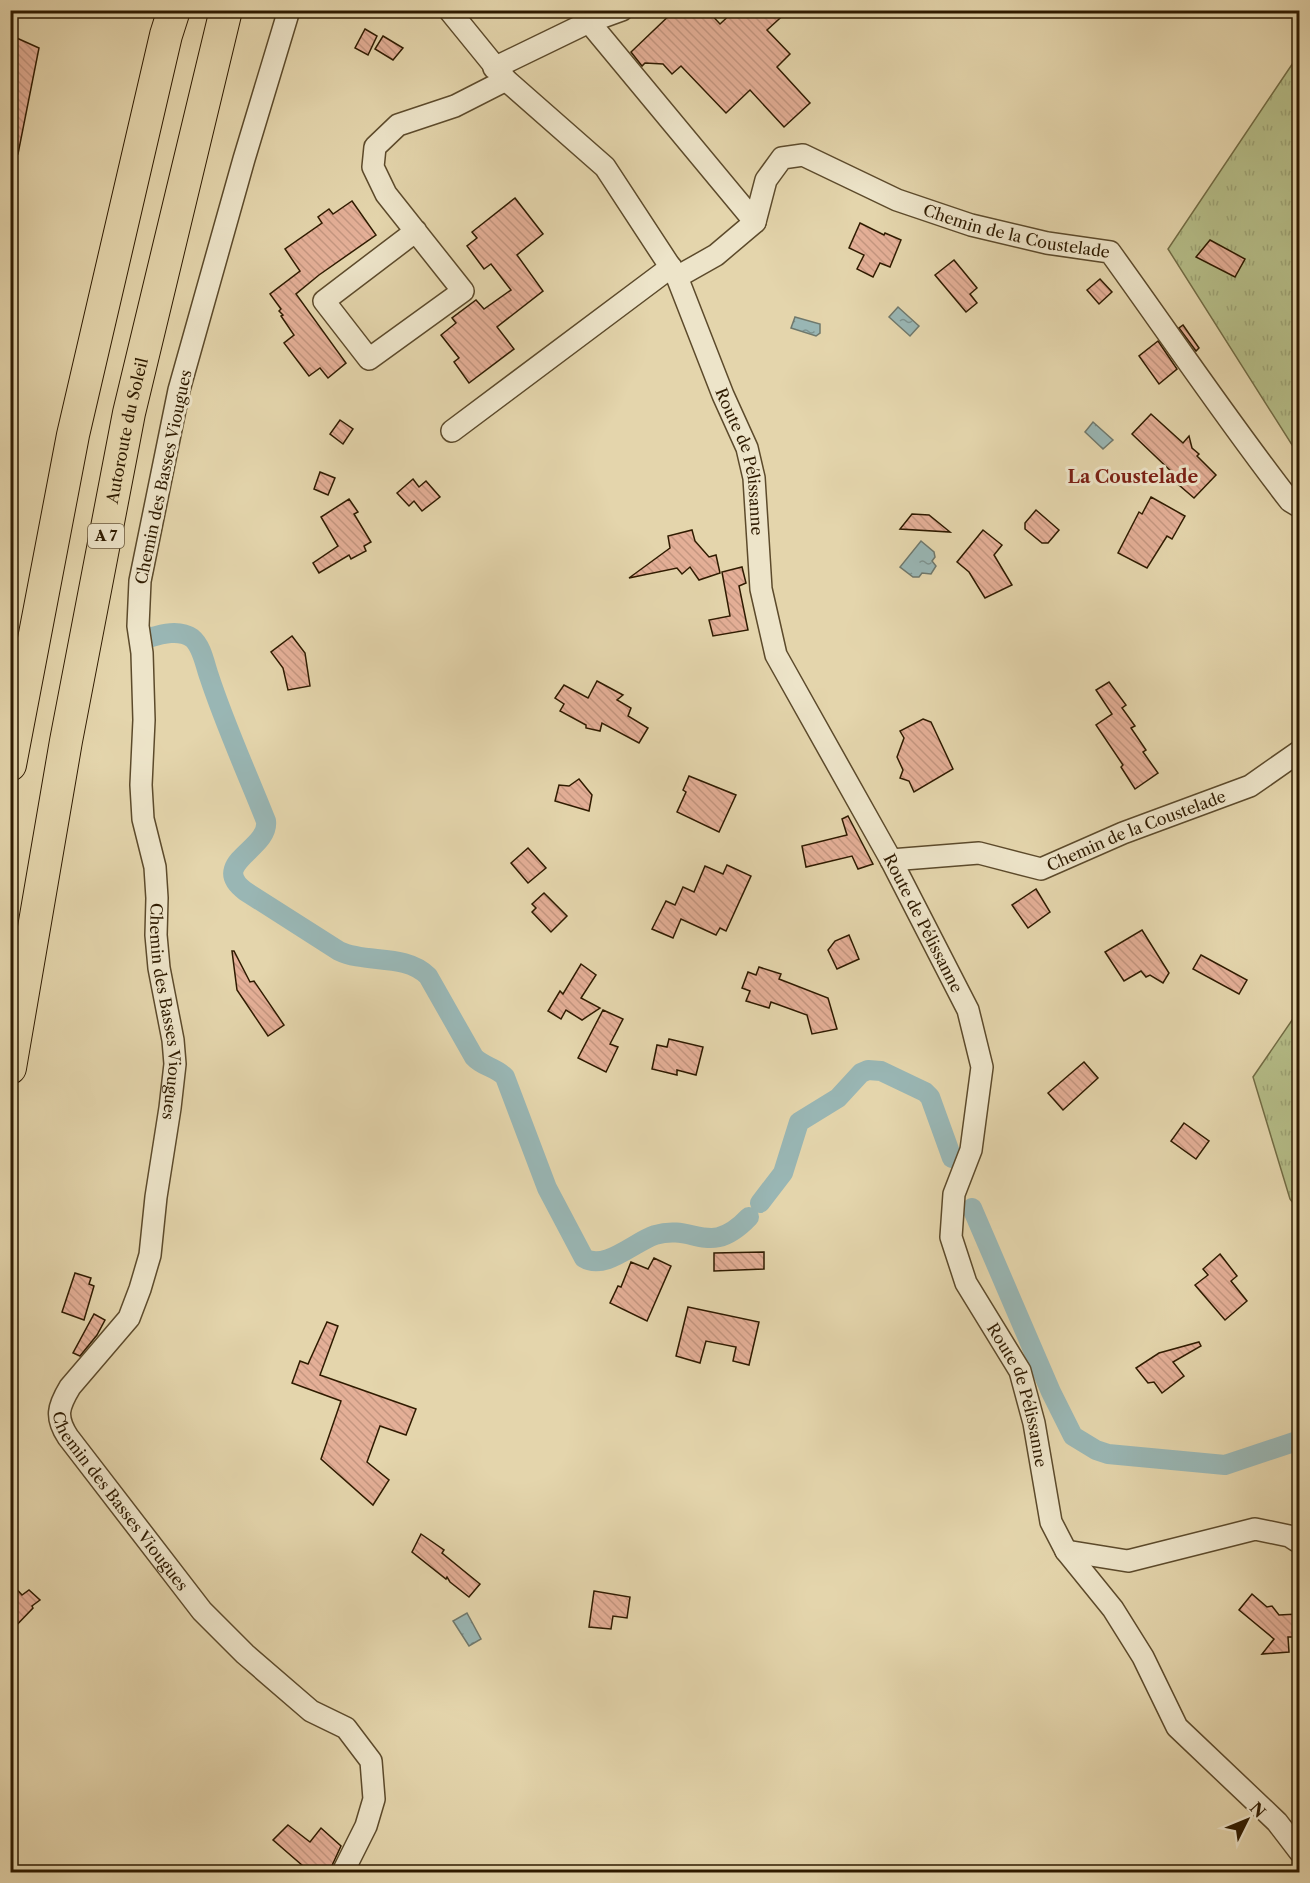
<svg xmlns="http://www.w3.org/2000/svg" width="1310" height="1883" viewBox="0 0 1310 1883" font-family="'Libre Caslon Text',serif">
	<defs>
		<pattern id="grass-tufts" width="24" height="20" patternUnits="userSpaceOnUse" patternTransform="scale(1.5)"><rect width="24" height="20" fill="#b5bd88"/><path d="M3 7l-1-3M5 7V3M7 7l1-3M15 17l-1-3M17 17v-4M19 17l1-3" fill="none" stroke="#9ca274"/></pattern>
		<pattern id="water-ripples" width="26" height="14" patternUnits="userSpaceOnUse" patternTransform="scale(1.5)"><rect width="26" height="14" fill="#99b6b4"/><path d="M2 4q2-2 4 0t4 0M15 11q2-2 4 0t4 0" fill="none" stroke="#7d9390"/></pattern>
		<pattern id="building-back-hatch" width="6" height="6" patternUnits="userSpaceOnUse" patternTransform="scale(1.5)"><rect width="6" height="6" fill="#e4af97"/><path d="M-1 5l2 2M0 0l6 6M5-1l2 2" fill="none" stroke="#c49680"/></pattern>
	</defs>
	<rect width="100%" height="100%" fill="#e4d5ac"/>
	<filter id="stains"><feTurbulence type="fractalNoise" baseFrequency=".00333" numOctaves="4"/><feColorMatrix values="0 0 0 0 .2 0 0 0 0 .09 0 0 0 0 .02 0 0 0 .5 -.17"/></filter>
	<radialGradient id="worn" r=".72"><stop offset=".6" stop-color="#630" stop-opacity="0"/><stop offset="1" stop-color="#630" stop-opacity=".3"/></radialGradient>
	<g fill="url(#grass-tufts)" stroke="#726c44" stroke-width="1.5">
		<path d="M1299,54V456L1168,249Z"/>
		<path d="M1299,1010V1211L1290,1199L1253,1077Z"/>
	</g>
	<g fill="url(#water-ripples)" stroke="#6f786c" stroke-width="1.5">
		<path d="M898,307L919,326L910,336L889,317Z"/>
		<path d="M795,317L820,324V333L816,336L791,328Z"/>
		<path d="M1093,422L1113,440L1103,449L1085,432Z"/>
		<path d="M921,541L934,552L935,557L932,561L936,566L931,574L922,573L919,577H913L900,567Z"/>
		<path d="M467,1613L481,1639L469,1646L453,1621Z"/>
	</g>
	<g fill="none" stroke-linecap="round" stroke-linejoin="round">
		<g stroke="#99b6b4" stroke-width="20">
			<path d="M148,638C162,634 179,629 192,638C202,646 205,665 209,676C225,725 247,773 266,821C270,849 208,863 245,891L339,951C366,964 405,953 428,976L474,1057C483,1067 496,1067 505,1077L547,1188L584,1258C605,1271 634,1242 655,1235C695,1223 709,1259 749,1217"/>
			<path d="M760,1203L783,1173L799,1122L838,1098L861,1073L868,1070L881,1071L925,1092L930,1097L952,1158"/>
			<path d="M972,1208L1051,1392L1073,1436L1096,1450L1108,1454L1225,1465L1300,1440"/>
		</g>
	</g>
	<g fill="url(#building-back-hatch)" stroke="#2f1b00" stroke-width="1.5">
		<path d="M675,10H707L720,24L735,10H789L767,30L790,54L777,67L810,103L784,127L750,90L726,113L681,66L672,74L663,64L645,63L642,66L631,52Z"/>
		<path d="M365,29L377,36L368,55L355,48Z"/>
		<path d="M10,35L39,48L18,154L10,153Z"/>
		<path d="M383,36L403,48L393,60L375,49Z"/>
		<path d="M515,198L543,234L517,255L543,291L497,327L514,349L469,383L454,362L459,358L441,335L456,323L452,318L476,300L484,309L511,290L491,264L484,269L467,246L477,238L472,232Z"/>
		<path d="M352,201L376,235L319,275L296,294L346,363L328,378L320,368L309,376L284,343L294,335L281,316L283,315L279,311L281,309L270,294L300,271L285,249L322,223L318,217L329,209L333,214Z"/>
		<path d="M860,223L884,235L885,233L901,240L890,267L880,263L873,277L857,269L864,255L849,248Z"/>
		<path d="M1210,240L1245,259L1235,277L1196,257Z"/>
		<path d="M954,260L977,288L970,294L977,303L966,312L935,275Z"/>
		<path d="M1100,279L1112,292L1099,304L1087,290Z"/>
		<path d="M1183,325L1199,348L1196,351L1179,328Z"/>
		<path d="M1158,341L1177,369L1159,384L1139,356Z"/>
		<path d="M1151,414L1183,443L1189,436L1192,448L1199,454L1197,456L1216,475L1194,498L1172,479L1176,476L1132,434Z"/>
		<path d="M340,420L353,429L343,444L330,434Z"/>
		<path d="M320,472L335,478L328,495L314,489Z"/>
		<path d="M413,479L419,487L426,481L440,497L422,511L414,501L409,506L397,493Z"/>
		<path d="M1151,497L1185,516L1172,539L1167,536L1147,568L1118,553L1139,512L1142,514Z"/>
		<path d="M349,499L358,512L354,514L371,542L364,546L366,551L351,559L349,555L319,573L313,563L338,546L321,517Z"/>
		<path d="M1036,510L1059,530L1048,543H1042L1025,529V523Z"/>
		<path d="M912,514L929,515L950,532L900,529Z"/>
		<path d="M692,530L695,541L709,557L716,555L720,573L699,580L690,567L682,574L677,568L629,578L670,548L668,536Z"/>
		<path d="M983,530L1002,545L994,555L1012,585L985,598L969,572L957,562Z"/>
		<path d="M742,567L746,583L739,586L748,630L713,636L709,620L730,616L722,572Z"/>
		<path d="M292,636L305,653L310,686L288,690L283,668L271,652Z"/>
		<path d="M597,681L623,695L617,700L631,708L628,716L648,728L639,743L602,723L600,731L586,728V725L560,711L564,704L555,698L564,685L588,698Z"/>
		<path d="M1109,682L1126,705L1122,708L1135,726L1131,728L1146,750L1143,752L1158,773L1135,789L1121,767L1123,765L1096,725L1112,714L1096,690Z"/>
		<path d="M923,719L931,722L953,769L914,792L909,781L900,778L903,770L897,757L904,738L900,731Z"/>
		<path d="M689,776L736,795L719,832L677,812L686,792L683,790Z"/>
		<path d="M579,779L592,795L589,811L555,801L559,785L569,786Z"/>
		<path d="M848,816L873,864L858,869L852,856L806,867L802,846L847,835L842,819Z"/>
		<path d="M528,848L546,868L528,883L511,863Z"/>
		<path d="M727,865L751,876L726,931L720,928L716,935L681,919L673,938L652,929L666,901L675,905L683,887L694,892L705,866L723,874Z"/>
		<path d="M1036,889L1050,912L1028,928L1012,905Z"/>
		<path d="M544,893L567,916L551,932L532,912L536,908L532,904Z"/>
		<path d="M1142,930L1169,973L1163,983L1150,975L1146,977L1141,971L1124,981L1105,952Z"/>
		<path d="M849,935L859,959L837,969L828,950L835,941Z"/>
		<path d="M232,951H234L250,982L254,981L284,1025L268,1036L237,990Z"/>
		<path d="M1201,955L1247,980L1239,994L1193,969Z"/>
		<path d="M581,964L596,975L581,998L600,1008L582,1020L566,1010L561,1019L548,1011L560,991L563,994Z"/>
		<path d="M759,967L781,974L779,979L828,998L837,1029L812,1034L807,1015L771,1002L769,1008L746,1001L750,991L742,988L748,972L756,975Z"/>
		<path d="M603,1010L623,1019L610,1044L618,1047L606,1072L578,1058Z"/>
		<path d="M669,1039L703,1047L696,1075L677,1070V1075L652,1069L657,1045L667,1047Z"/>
		<path d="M1084,1062L1098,1078L1063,1110L1048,1093Z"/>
		<path d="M1184,1123L1209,1141L1196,1159L1171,1141Z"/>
		<path d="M764,1252V1269L714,1271V1253Z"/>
		<path d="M1220,1254L1237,1276L1231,1281L1247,1301L1225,1320L1195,1285L1208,1275L1203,1269Z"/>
		<path d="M654,1258L671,1266L647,1321L610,1303L618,1286L621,1287L631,1262L648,1269Z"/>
		<path d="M75,1273L91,1278L89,1284L94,1286L84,1320L62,1312Z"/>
		<path d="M688,1307L759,1322L749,1365L733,1361L736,1347L706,1341L700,1363L676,1356Z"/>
		<path d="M94,1314L105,1320L97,1335L80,1356L73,1353Z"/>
		<path d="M327,1322L338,1326L320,1375L416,1409L406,1435L380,1426L367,1462L389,1480L373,1505L321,1459L341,1401L292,1383L300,1361L308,1364Z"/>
		<path d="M1199,1342L1201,1346L1173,1362L1184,1376L1162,1393L1154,1382L1148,1383L1136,1368L1159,1353Z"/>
		<path d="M421,1534L444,1550L442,1553L480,1584L469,1597L450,1582L447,1577L446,1579L412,1552Z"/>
		<path d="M10,1582L22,1595L29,1590L40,1600L32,1606L33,1608L10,1632Z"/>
		<path d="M594,1591L630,1597L627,1618L613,1616L611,1629L589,1627Z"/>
		<path d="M1252,1594L1267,1607L1272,1606L1279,1615L1297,1614L1299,1637H1288L1289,1652L1262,1654L1274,1639L1239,1610Z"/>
		<path d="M288,1825L310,1842L321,1828L341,1846L329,1872H310L273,1840Z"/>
	</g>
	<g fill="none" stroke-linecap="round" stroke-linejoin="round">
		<defs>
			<g id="minor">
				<path id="s1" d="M289,10L244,159L179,390L140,581L138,626L142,653L144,720L141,785L143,819L155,867L157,898L156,935L159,968L173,1040L175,1064L170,1108L156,1197L150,1255L140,1289L129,1318L70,1387C58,1407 55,1417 68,1437L202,1611L245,1654L311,1711L346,1728L371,1761L374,1799L366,1826L343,1872"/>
				<path id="s2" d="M449,10L506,80L605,167L677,277L723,395L747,448L754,478L761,589L776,655L891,860L968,1010L982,1067L971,1150L954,1194L951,1237L966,1283L1020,1371L1034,1423L1051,1522L1066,1551L1113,1609L1143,1657L1177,1727L1277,1822L1300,1852"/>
				<path d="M589,22L622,10"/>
				<path d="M494,68L589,22L755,222"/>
				<path d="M416,231L324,301L369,359L463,291L386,194L373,167L375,147L398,125L455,106L506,80"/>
				<path id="s3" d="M677,277L716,255L755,222L766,180L782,158L803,155L897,200L971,225L1047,243L1110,252C1170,335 1227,420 1290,501L1300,507"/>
				<path d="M452,431L671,267"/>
				<path id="s4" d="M891,860L979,853L1041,869L1123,833L1250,786L1300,751"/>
				<path d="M1066,1551L1128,1561L1255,1529L1289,1536L1300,1543"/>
			</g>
			<g id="highway">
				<path d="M10,765L73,435L166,35L174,10"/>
				<path id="s5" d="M10,1068L66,741L129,413L226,10"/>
			</g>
		</defs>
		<use href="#minor" stroke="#5c4a2b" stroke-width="24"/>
		<use href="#highway" stroke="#2f1b00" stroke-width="34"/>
		<use href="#minor" stroke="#ede4c9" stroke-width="21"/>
		<use href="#highway" stroke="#e4d5ac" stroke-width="32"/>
	</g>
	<g text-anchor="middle" stroke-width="6" stroke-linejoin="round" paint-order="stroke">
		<rect fill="#ede4c9" stroke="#68573c" stroke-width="1.5" x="88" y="524" width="36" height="24" rx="4.5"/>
		<g font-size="15" font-weight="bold" fill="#2f1b00">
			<text x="106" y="541">A 7</text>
		</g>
		<g font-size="16" fill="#2f1b00" stroke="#ede4c9">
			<text dy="6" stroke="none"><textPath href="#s3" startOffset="416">Chemin de la Coustelade</textPath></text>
			<text dy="6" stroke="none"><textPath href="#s5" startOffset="648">Autoroute du Soleil</textPath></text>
			<text dy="6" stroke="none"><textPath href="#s2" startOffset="550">Route de Pélissanne</textPath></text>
			<text transform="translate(163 477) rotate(-78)" y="6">Chemin des Basses Viougues</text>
			<text dy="6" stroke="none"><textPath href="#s4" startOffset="255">Chemin de la Coustelade</textPath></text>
			<text dy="6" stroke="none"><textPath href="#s2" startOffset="1054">Route de Pélissanne</textPath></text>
			<text dy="6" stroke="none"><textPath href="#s1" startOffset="1024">Chemin des Basses Viougues</textPath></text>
			<text dy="6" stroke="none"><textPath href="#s2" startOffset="1558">Route de Pélissanne</textPath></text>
			<text dy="6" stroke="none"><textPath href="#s1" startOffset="1563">Chemin des Basses Viougues</textPath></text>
		</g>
		<g font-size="18" font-weight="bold" fill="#7a1f14" stroke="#ede4c9">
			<text x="1133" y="483">La Coustelade</text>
		</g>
	</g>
	<rect width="1310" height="1883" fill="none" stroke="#e4d5ac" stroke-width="36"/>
	<rect x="12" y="12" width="1286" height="1859" fill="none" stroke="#2f1b00" stroke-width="3"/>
	<rect x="18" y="18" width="1274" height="1847" fill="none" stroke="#2f1b00" stroke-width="1.5"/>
	<g transform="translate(1247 1820) rotate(47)" stroke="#ede4c9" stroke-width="4.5" paint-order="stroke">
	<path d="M0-4.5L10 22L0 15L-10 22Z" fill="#2f1b00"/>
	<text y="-9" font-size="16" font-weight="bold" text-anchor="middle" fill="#2f1b00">N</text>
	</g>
	<rect width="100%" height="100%" filter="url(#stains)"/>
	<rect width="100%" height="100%" fill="url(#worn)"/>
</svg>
